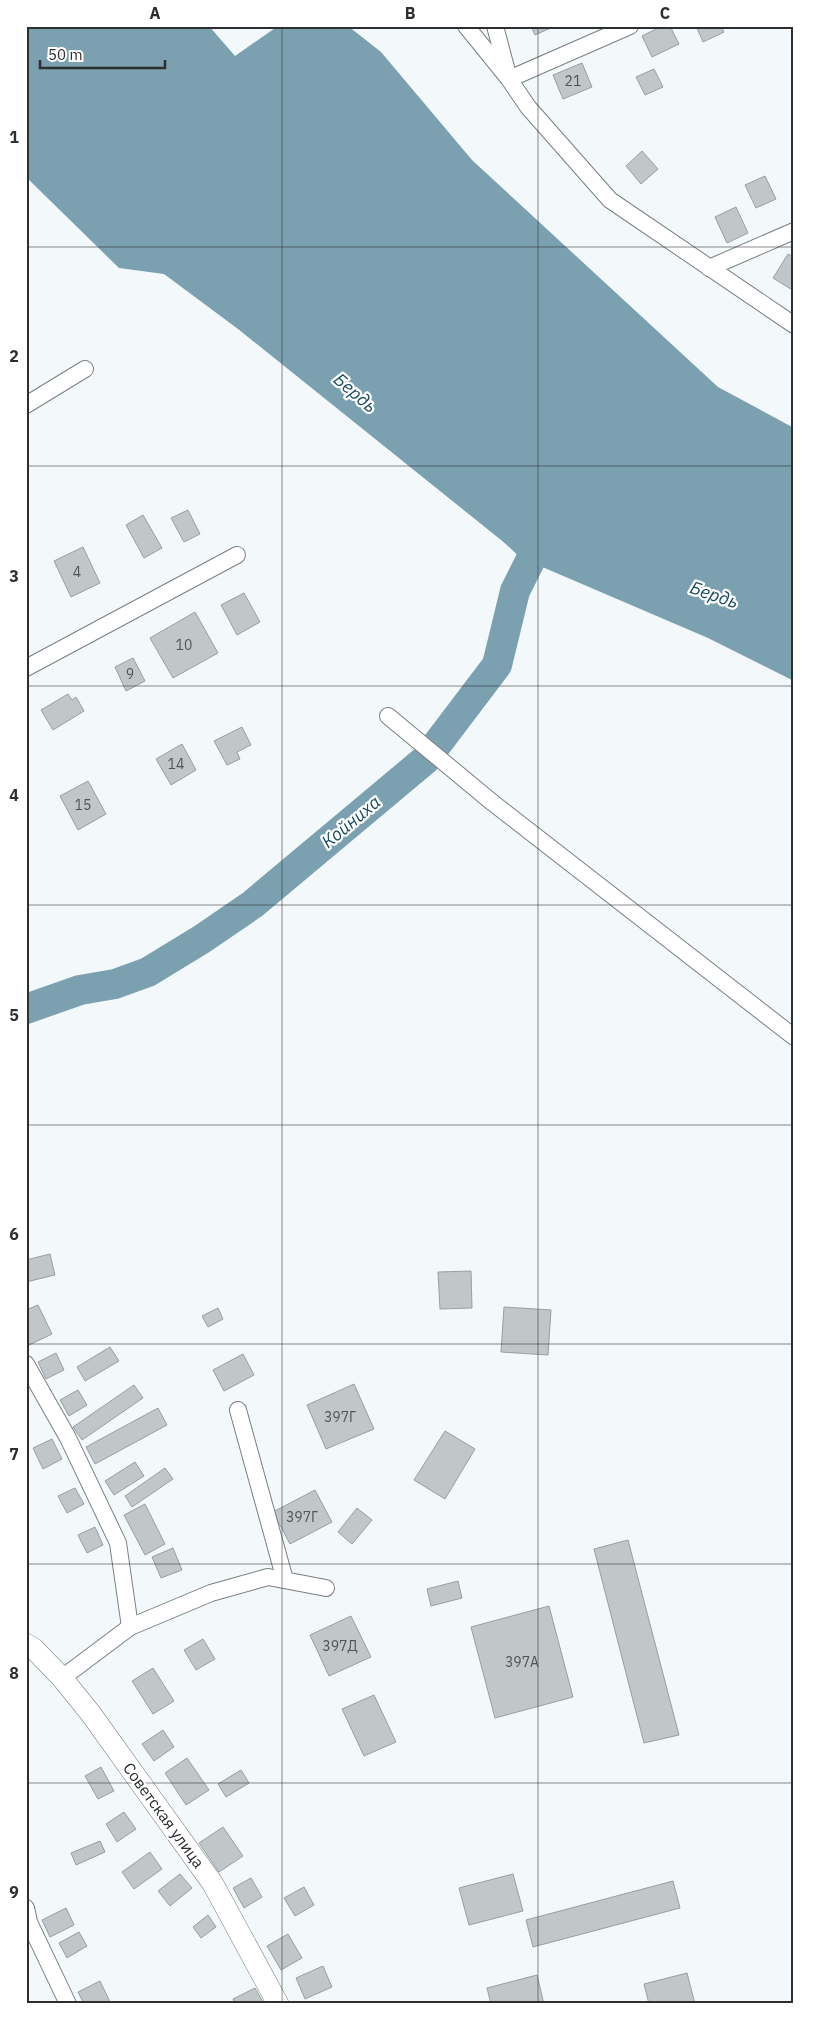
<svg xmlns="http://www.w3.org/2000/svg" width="820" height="2030" viewBox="0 0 820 2030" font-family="'IBM Plex Sans',sans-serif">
	<rect width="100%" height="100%" fill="#f3f9fb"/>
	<path fill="#7ba1b1" d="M26,26H209L235,56L278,26H348L381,52L472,160L718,387L794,428V681L708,638L526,560L238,329L164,274L119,268L26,177Z"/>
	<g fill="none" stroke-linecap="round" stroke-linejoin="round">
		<path stroke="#7ba1b1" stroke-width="30" d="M26,1009L80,990L115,984L148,972L202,939L253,904L425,760L497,665L515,591L535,551L514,531"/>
	</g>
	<g fill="#c1c7c9" stroke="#989ea1">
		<path d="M531,26H555L535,35Z"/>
		<path d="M662,26H670L679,44L652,57L642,36Z"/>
		<path d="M696,26H721L724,32L703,42Z"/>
		<path d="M582,63L592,87L563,99L553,75Z"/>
		<path d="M654,69L663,87L645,95L636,77Z"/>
		<path d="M642,151L658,169L641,184L626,166Z"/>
		<path d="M765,176L776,199L756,208L745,185Z"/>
		<path d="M736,207L748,233L727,243L715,217Z"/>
		<path d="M788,254L794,257V291L773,278Z"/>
		<path d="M188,510L200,534L184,542L171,518Z"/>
		<path d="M143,515L162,548L144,558L126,525Z"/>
		<path d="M83,547L100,583L71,597L54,561Z"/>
		<path d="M244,593L260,622L237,635L221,605Z"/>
		<path d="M195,612L218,653L173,678L150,638Z"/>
		<path d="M133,658L145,681L126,691L115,667Z"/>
		<path d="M68,694L72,700L76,697L84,711L53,730L41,710Z"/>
		<path d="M242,727L251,745L237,752L240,759L227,765L214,741Z"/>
		<path d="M182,744L196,770L171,785L156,759Z"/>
		<path d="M88,781L106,814L78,830L60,796Z"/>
		<path d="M50,1254L55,1275L26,1282V1260Z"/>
		<path d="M471,1271L472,1308L440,1309L438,1272Z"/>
		<path d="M38,1305L52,1334L27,1346L26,1310Z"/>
		<path d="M504,1307L551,1310L548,1355L501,1352Z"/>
		<path d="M218,1308L223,1319L208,1327L202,1316Z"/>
		<path d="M110,1347L119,1361L85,1381L77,1367Z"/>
		<path d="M56,1353L64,1370L46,1379L38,1362Z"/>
		<path d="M243,1354L254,1375L224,1391L213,1370Z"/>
		<path d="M354,1384L374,1429L326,1449L307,1405Z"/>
		<path d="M134,1385L143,1398L82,1440L73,1427Z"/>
		<path d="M78,1390L87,1405L69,1416L60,1400Z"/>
		<path d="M158,1408L167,1425L95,1464L86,1447Z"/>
		<path d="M445,1431L475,1449L445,1499L414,1480Z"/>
		<path d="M52,1439L62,1459L43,1469L33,1448Z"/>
		<path d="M135,1462L144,1476L114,1495L105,1481Z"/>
		<path d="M165,1468L173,1479L132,1507L125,1496Z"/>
		<path d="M75,1488L84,1504L67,1513L58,1496Z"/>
		<path d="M315,1490L332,1522L290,1544L273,1512Z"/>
		<path d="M145,1504L165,1544L145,1555L124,1515Z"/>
		<path d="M357,1508L372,1520L352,1544L338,1532Z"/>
		<path d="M95,1527L103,1545L87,1553L78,1535Z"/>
		<path d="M628,1540L679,1735L644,1743L594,1549Z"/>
		<path d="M173,1548L182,1570L161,1578L152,1557Z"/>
		<path d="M458,1581L462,1598L431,1606L427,1589Z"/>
		<path d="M549,1606L573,1697L495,1718L471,1627Z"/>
		<path d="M351,1616L371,1657L329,1676L310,1635Z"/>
		<path d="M203,1639L215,1659L196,1670L184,1650Z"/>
		<path d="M153,1668L174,1701L153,1714L132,1681Z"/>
		<path d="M374,1695L396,1742L364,1756L342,1709Z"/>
		<path d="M163,1730L174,1747L154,1761L142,1744Z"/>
		<path d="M187,1758L209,1790L186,1805L165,1773Z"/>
		<path d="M101,1767L114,1791L98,1799L85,1776Z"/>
		<path d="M241,1770L249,1783L226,1797L218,1784Z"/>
		<path d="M124,1812L136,1829L117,1842L106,1824Z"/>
		<path d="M223,1827L243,1856L219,1872L199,1843Z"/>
		<path d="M100,1841L105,1852L76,1865L71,1853Z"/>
		<path d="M150,1852L162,1869L134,1889L122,1872Z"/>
		<path d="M180,1874L192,1888L170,1906L158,1891Z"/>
		<path d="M513,1874L523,1911L469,1925L459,1888Z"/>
		<path d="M251,1878L262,1897L244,1908L233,1888Z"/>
		<path d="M673,1881L680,1908L533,1947L526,1920Z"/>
		<path d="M304,1887L314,1905L295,1916L284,1898Z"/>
		<path d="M66,1908L74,1925L50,1937L42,1920Z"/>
		<path d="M208,1915L216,1927L201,1938L193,1927Z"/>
		<path d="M79,1932L87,1946L67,1958L59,1943Z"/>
		<path d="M288,1934L302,1958L281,1970L267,1946Z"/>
		<path d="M323,1966L332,1987L305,1999L296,1978Z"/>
		<path d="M687,1973L695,2004H649L644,1984Z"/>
		<path d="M537,1975L544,2004H491L487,1988Z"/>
		<path d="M100,1981L111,2004H84L78,1992Z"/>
		<path d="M255,1988L264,2004H235L233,1999Z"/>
	</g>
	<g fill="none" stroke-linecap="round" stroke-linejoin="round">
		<defs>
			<g id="minor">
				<path d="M466,26L509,79L528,107L610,200L794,325"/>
				<path d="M495,26L509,79L630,26"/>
				<path d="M709,268L794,231"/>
				<path d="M26,405L85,369"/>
				<path d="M26,668L237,555"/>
				<path d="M388,716L493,803L794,1037"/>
				<path d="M26,1364L68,1438L118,1543L130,1627"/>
				<path d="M238,1410L285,1580"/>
				<path d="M62,1678L130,1627L211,1593L268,1577L326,1588"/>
				<path d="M26,1908L29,1922L68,2004"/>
			</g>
			<path id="major" d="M26,1644L34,1649L62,1678L91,1714L213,1884L278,2004"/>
		</defs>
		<use href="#minor" stroke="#797f81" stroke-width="18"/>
		<use href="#major" stroke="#797f81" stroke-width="22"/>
		<use href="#minor" stroke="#fff" stroke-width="16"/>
		<use href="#major" stroke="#fff" stroke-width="21"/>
	</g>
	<path fill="none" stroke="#2c2e2f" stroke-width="1" stroke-opacity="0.55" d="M282,26V2004M538,26V2004M26,247H794M26,466H794M26,686H794M26,905H794M26,1125H794M26,1344H794M26,1564H794M26,1783H794"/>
	<g text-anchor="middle" stroke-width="4.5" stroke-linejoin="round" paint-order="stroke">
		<g font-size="14" fill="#515456">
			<text x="573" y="86">21</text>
			<text x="77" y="577">4</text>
			<text x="184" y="650">10</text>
			<text x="130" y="679">9</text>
			<text x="176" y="769">14</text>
			<text x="83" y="810">15</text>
			<text x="340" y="1422">397Г</text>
			<text x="302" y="1522">397Г</text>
			<text x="340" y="1651">397Д</text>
			<text x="522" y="1667">397А</text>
		</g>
		<g font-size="16" fill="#2c2e2f" stroke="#fff">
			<text transform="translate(164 1815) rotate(54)" y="6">Советская улица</text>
		</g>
		<g font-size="18" font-style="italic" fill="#174b5e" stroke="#fff">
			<text transform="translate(355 393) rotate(41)" y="6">Бердь</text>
			<text transform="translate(714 595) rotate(19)" y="6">Бердь</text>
			<text transform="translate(351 822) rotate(-40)" y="6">Койниха</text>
		</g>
	</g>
	<rect width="820" height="2030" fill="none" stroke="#ffffff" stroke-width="55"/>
	<path d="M40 60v8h125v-8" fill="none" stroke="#2c2e2f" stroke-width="2.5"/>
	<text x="48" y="60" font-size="15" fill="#2c2e2f" stroke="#ffffff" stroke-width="4" paint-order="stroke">50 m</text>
	<rect x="28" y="28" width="764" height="1974" fill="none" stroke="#2c2e2f" stroke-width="2"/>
	<g font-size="16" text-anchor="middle" font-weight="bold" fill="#2c2e2f">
		<text x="155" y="19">A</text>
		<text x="410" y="19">B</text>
		<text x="665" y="19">C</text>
		<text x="14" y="143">1</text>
		<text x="14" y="362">2</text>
		<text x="14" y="582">3</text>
		<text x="14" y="801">4</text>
		<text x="14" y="1021">5</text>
		<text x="14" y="1240">6</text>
		<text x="14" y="1460">7</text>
		<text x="14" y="1679">8</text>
		<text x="14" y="1898">9</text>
	</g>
</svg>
